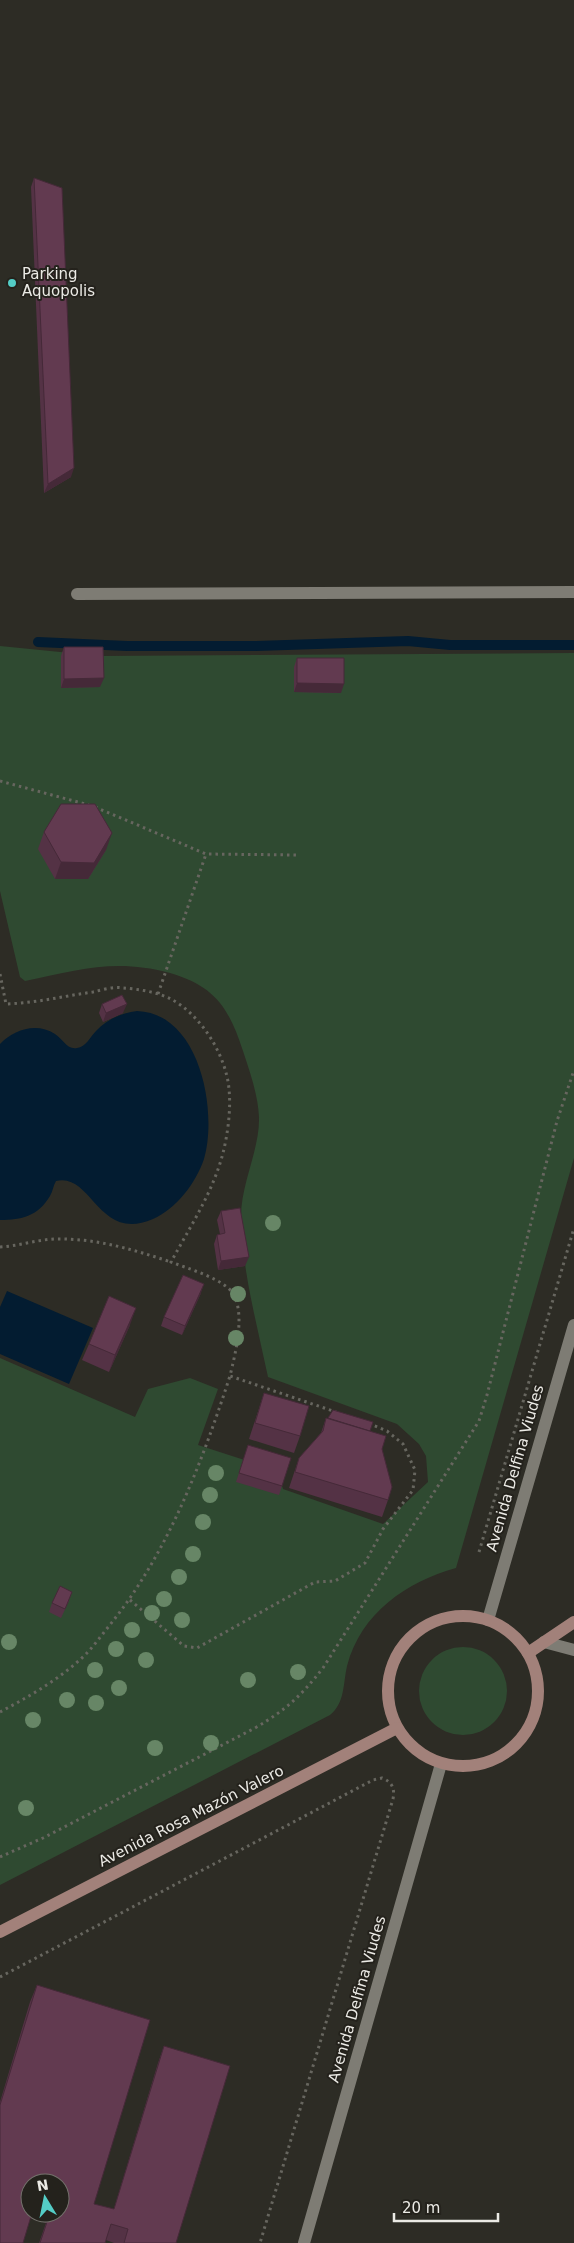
<svg xmlns="http://www.w3.org/2000/svg" width="574" height="2243" viewBox="0 0 574 2243" font-family="'DejaVu Sans',sans-serif">
	<rect width="100%" height="100%" fill="#2d2c25"/>
	<g fill="#2f4a31">
		<path d="M0,646L100,656L574,653V1158L456,1568C406,1582 361,1613 347,1666C343,1684 345,1703 330,1715L0,1885V1358L135,1417L148,1389L190,1378L218,1389L198,1445L278,1471L283,1489L383,1524L428,1482L426,1456L419,1444L397,1424L268,1377C257,1324 242,1271 241,1217C241,1183 260,1149 259,1117C258,1095 250,1072 243,1051C229,1008 215,986 170,973C115,958 79,970 25,981L20,977L0,891Z"/>
		<circle cx="463" cy="1691" r="44"/>
	</g>
	<g fill="#031c31">
		<path d="M137,1011C200,1013 218,1111 204,1159C196,1183 176,1209 153,1219C98,1243 92,1172 56,1181C53,1186 53,1191 50,1196C38,1216 22,1220 0,1220V1044C14,1029 37,1022 55,1034C63,1039 67,1050 77,1048C86,1047 90,1037 96,1031C107,1019 122,1013 137,1011Z"/>
		<path d="M7,1291L93,1328L69,1384L0,1354V1307Z"/>
	</g>
	<g fill="none" stroke-linecap="round" stroke-linejoin="round">
		<path stroke="#031c31" stroke-width="10" d="M38,642L127,646H256L408,641L450,645H574"/>
		<g stroke="#67665f" stroke-width="3" stroke-dasharray="2.5 4" stroke-linecap="butt">
			<path d="M0,781L89,805"/>
			<path d="M95,807L206,854L298,855"/>
			<path d="M0,974L6,1004C36,1003 64,996 93,992C102,990 113,986 123,988C138,989 157,992 171,999C201,1015 226,1055 229,1089C231,1109 228,1133 223,1153C213,1192 190,1227 171,1262C189,1269 211,1275 227,1287C249,1304 235,1354 230,1376L336,1412"/>
			<path d="M158,994L206,854"/>
			<path d="M0,1247C18,1246 36,1240 54,1239C96,1238 131,1249 171,1262"/>
			<path d="M479,1552L574,1228"/>
			<path d="M130,1600L184,1646L197,1648L315,1582L335,1581L365,1563L383,1529L413,1490L415,1470L403,1444L387,1431L370,1424"/>
			<path d="M0,1712C30,1696 60,1679 85,1655C93,1647 101,1636 109,1626C168,1553 201,1465 230,1376"/>
			<path d="M0,1857L43,1838L255,1728C287,1709 300,1697 323,1668L479,1421L487,1395L557,1121L574,1070"/>
			<path d="M0,1977L373,1780L382,1778C392,1782 395,1788 393,1799L260,2243"/>
		</g>
		<path stroke="#7e7c74" stroke-width="12" d="M77,594L574,592"/>
		<path stroke="#7e7c74" stroke-width="12" d="M544,1642L574,1650"/>
		<g stroke="#7e7c74" stroke-width="12">
			<path d="M488,1620L574,1325"/>
			<path d="M304,2243L441,1764"/>
		</g>
		<g stroke="#a2817a" stroke-width="12">
			<circle cx="463" cy="1691" r="75"/>
			<path d="M528,1653L574,1622"/>
			<path d="M0,1932L397,1728"/>
		</g>
	</g>
	<g fill="#678666">
		<circle cx="273" cy="1223" r="8"/>
		<circle cx="238" cy="1294" r="8"/>
		<circle cx="236" cy="1338" r="8"/>
		<circle cx="216" cy="1473" r="8"/>
		<circle cx="210" cy="1495" r="8"/>
		<circle cx="203" cy="1522" r="8"/>
		<circle cx="193" cy="1554" r="8"/>
		<circle cx="179" cy="1577" r="8"/>
		<circle cx="164" cy="1599" r="8"/>
		<circle cx="152" cy="1613" r="8"/>
		<circle cx="182" cy="1620" r="8"/>
		<circle cx="132" cy="1630" r="8"/>
		<circle cx="9" cy="1642" r="8"/>
		<circle cx="116" cy="1649" r="8"/>
		<circle cx="146" cy="1660" r="8"/>
		<circle cx="95" cy="1670" r="8"/>
		<circle cx="298" cy="1672" r="8"/>
		<circle cx="248" cy="1680" r="8"/>
		<circle cx="119" cy="1688" r="8"/>
		<circle cx="67" cy="1700" r="8"/>
		<circle cx="96" cy="1703" r="8"/>
		<circle cx="33" cy="1720" r="8"/>
		<circle cx="211" cy="1743" r="8"/>
		<circle cx="155" cy="1748" r="8"/>
		<circle cx="26" cy="1808" r="8"/>
	</g>
	<g fill="#543245" fill-rule="evenodd">
		<path d="M34,178L71,477L44,493L31,187Z"/>
		<path d="M64,647L100,687L61,688V656Z"/>
		<path d="M297,658L341,693L294,692V667Z"/>
		<path d="M44,832L106,850L88,879H55L38,849Z"/>
		<path d="M102,1004L123,1013L103,1022L99,1013Z"/>
		<path d="M221,1211L245,1266L218,1270L214,1244L217,1235L220,1234L217,1220Z"/>
		<path d="M201,1293L182,1335L161,1326L164,1317Z"/>
		<path d="M130,1325L109,1372L82,1360L89,1344Z"/>
		<path d="M264,1393L300,1436L294,1453L249,1439Z"/>
		<path d="M326,1418L370,1431L382,1449L388,1500L382,1517L289,1488L299,1458L321,1433Z"/>
		<path d="M248,1445L282,1486L279,1495L236,1482Z"/>
		<path d="M69,1601L61,1618L49,1612L52,1603Z"/>
		<path d="M37,1985L94,2204L114,2209L158,2063L164,2046L176,2243H114L106,2240L105,2243H39L46,2223L30,2218L0,2243V2102L30,2002ZM30,2183L60,2213H30Z"/>
	</g>
	<g fill="#452938">
		<path d="M74,468L71,477L44,493L48,484Z"/>
		<path d="M104,678L100,687L61,688L64,679Z"/>
		<path d="M297,683L344,684L341,693L294,692Z"/>
		<path d="M112,833L106,850L88,879H55L61,862Z"/>
		<path d="M127,1004L123,1013L103,1022L106,1013Z"/>
		<path d="M249,1257L245,1266L218,1270L221,1261Z"/>
		<path d="M204,1284L201,1293L182,1335L185,1326Z"/>
		<path d="M136,1308L130,1325L109,1372L115,1355Z"/>
	</g>
	<g fill="#623a50" stroke="#452938">
		<path d="M34,178L62,188L74,468L48,484Z"/>
		<path d="M64,647H103L104,678L64,679Z"/>
		<path d="M297,658H344V684L297,683Z"/>
		<path d="M61,804H95L112,833L94,863L61,862L44,832Z"/>
		<path d="M122,995L127,1004L106,1013L102,1004Z"/>
		<path d="M240,1208L249,1257L221,1261L217,1235L225,1233L221,1211Z"/>
		<path d="M183,1275L204,1284L185,1326L164,1317Z"/>
		<path d="M109,1296L136,1308L115,1355L89,1344Z"/>
		<path d="M264,1393L309,1406L300,1436L255,1423Z"/>
		<path d="M333,1410L373,1422L370,1431L328,1418Z"/>
		<path d="M326,1418L386,1436L382,1449L392,1487L388,1500L295,1472L299,1458L323,1431Z"/>
		<path d="M248,1445L291,1458L282,1486L239,1473Z"/>
		<path d="M60,1586L72,1592L65,1609L52,1603Z"/>
		<path d="M37,1985L150,2020L94,2204L114,2209L164,2046L230,2066L176,2243H124L128,2229L111,2224L105,2243H40L50,2213H60V2183H30V2213H32L23,2243H0V2105Z"/>
	</g>
	<circle fill="#54cdc6" stroke="#24221c" stroke-width="2" cx="12" cy="283" r="5"/>
	<g text-anchor="middle" stroke-width="4" stroke-linejoin="round" paint-order="stroke">
		<g font-size="15" fill="#ebeae5" stroke="#24221c" text-anchor="start">
			<text x="22" y="279">Parking<tspan x="22" dy="17">Aquopolis</tspan></text>
		</g>
		<g font-size="15" fill="#ebeae5" stroke="#24221c">
			<text transform="translate(515 1468) rotate(-74)" y="5">Avenida Delfina Viudes</text>
			<text transform="translate(191 1816) rotate(-27)" y="5">Avenida Rosa Mazón Valero</text>
			<text transform="translate(357 1999) rotate(-74)" y="5">Avenida Delfina Viudes</text>
		</g>
	</g>
	<g transform="translate(45 2198) rotate(350)"><circle r="24" fill="#24221c" stroke="#74726c"/>
	<path d="M0-4L9 19L0 12L-9 19Z" fill="#54cdc6"/>
	<text y="-8" font-size="14" font-weight="bold" text-anchor="middle" fill="#ebeae5">N</text>
	</g>
	<path d="M394 2213v8h104v-8" fill="none" stroke="#ebeae5" stroke-width="2.5"/>
	<text x="402" y="2213" font-size="15" fill="#ebeae5" stroke="#24221c" stroke-width="4" paint-order="stroke">20 m</text>
</svg>
